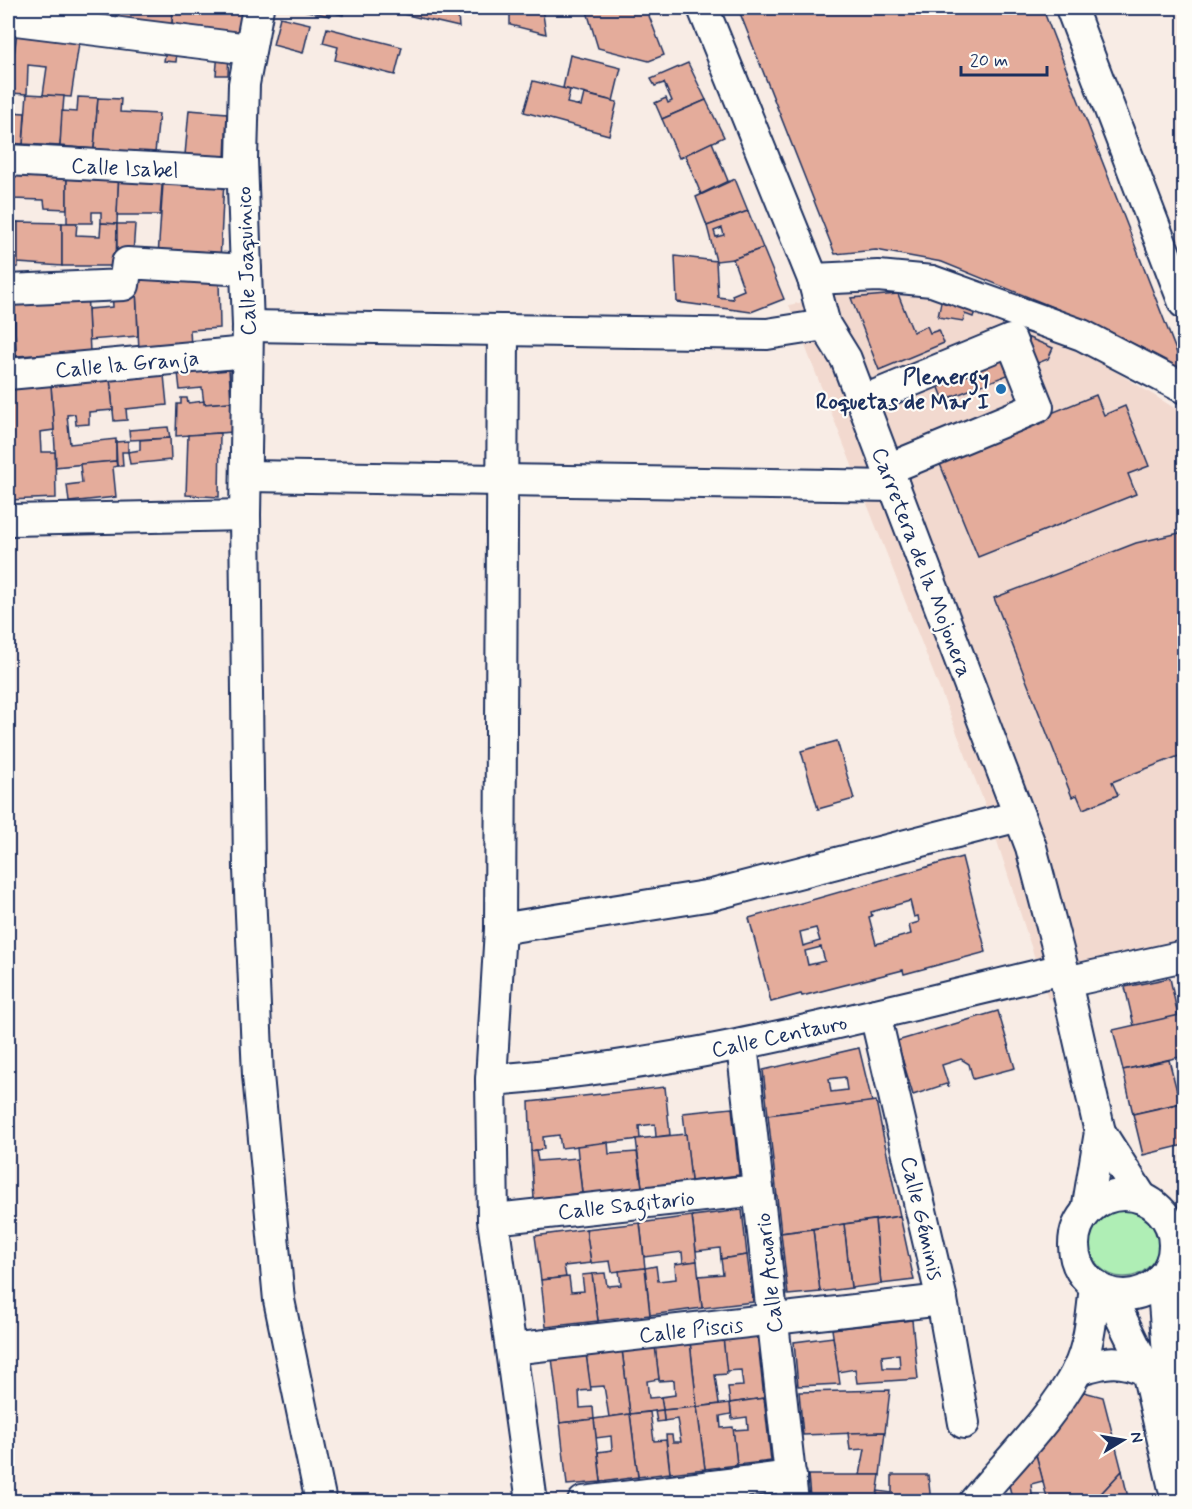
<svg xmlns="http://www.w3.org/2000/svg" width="1192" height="1509" viewBox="0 0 1192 1509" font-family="Mynerve,sans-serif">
	<rect width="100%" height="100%" fill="#f8ece5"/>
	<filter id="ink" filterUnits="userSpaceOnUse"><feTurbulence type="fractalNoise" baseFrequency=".0167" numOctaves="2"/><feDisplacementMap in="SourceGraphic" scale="12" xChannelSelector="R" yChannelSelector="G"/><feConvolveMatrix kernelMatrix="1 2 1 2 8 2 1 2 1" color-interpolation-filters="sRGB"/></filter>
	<g filter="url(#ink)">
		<path fill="#f2d9cf" d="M914,293L980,311L1078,348L1184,414V967L1048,999L986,807L789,305L839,294Z"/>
		<circle fill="#afeeb5" stroke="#658e8a" stroke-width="1.5" cx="1124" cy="1242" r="35"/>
		<g fill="#e4ac9b" stroke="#1b2f5e" stroke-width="1.5" fill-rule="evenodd">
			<path d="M58,8H117L116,18L58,11Z"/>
			<path d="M117,8H173L172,25L116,18Z"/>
			<path d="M173,8H242L239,33L172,25Z"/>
			<path d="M294,8H345L343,15L331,12L330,16Z"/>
			<path d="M377,8H462V15H458L459,27Z"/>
			<path d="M510,8H542L546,34L510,25Z"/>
			<path d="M586,8H646L664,55L649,61L598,48Z"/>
			<path d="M738,8H1015L1044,12L1184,371V377L1142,348L1055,308L942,262L876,250L835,254Z"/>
			<path d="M280,17L310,24L303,53L273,45Z"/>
			<path d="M327,28L402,47L395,75L335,60L338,47L323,43Z"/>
			<path d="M17,32L79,43L71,97L43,95L47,67L28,65L27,94L9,93Z"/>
			<path d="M166,49L177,50L176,62L164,61Z"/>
			<path d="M218,52L229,53L228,75H216Z"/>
			<path d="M570,55L621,68L613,101L563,88Z"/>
			<path d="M688,63L706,100L662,119L655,103L666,98L668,103L672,101L664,83L655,86L651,79Z"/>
			<path d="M8,64L13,65L9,93H8Z"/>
			<path d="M533,81L570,90L567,103L581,106L584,94L617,102L609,135L524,112Z"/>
			<path d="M8,93H13L12,107H8Z"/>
			<path d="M27,94L64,96L60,146L23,144Z"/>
			<path d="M78,97L98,98L94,149L60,146L62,111L77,112Z"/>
			<path d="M98,98L121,99L120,112L159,114L155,153L94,149Z"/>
			<path d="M706,100L724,137L679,158L662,119Z"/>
			<path d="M189,110L227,113L225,158L185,155Z"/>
			<path d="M8,112L25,113L23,144L8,143Z"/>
			<path d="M712,142L728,181L701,194L685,155Z"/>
			<path d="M8,168H13L12,199H8Z"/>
			<path d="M13,168L67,170V209L45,208L44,200L12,199Z"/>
			<path d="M67,170L119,171L117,224L101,223V212H92V223H67Z"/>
			<path d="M119,171L163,172L160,215H117Z"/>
			<path d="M169,172L224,179L220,262L158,256L163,184L168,185Z"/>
			<path d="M735,179L748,211L707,226L696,197Z"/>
			<path d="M748,211L763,248L733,259L716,261L707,226ZM722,228L724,235L716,237L714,231Z"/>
			<path d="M8,222H18V267L8,268Z"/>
			<path d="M18,222L62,223V266L18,263Z"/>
			<path d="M62,223H77L76,235L100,236L101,223L117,224L116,266H62Z"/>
			<path d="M117,224H135L133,254L117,253Z"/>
			<path d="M763,248L784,299L751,312L677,302L675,256L716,261L718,297L733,299L732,295L744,290L733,259Z"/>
			<path d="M135,272L219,278L220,328L190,330L191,347L139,350Z"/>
			<path d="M136,288L138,336L89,340L88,309L113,307L112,289Z"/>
			<path d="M87,290L90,352L16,356L14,294Z"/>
			<path d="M8,294H14L16,356L8,357Z"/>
			<path d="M898,294L913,332L927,326L930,333L939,330L944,343L879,370L851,298Z"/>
			<path d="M941,302L975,311L973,317L965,314L963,321L938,317Z"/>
			<path d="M1017,333L1053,348L1048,359L944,400L931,368Z"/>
			<path d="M229,369L231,402L204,404L202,388L180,390L178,372Z"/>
			<path d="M164,375L167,405L126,409L127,420L114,421L110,379Z"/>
			<path d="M110,379L113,410L89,412V424L76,425L75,414L67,415L70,444L116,439V461L54,467L56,464L51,385Z"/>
			<path d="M51,385L54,430L40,432L41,452H55L56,498L8,500V388Z"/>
			<path d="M1096,395L1104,415L1125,406L1149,466L1128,474L1136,494L978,557L938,459Z"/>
			<path d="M181,398H187L188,403L204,401V404L231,402L233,432L176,436L177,404H181Z"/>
			<path d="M168,427L170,438L130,440L129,430Z"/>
			<path d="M220,433L219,497L186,495L188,435Z"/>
			<path d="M170,438L171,460L130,464L128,452L140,450V440Z"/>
			<path d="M128,441V452H122L123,466H117L116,442Z"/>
			<path d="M116,461L117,466L113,467L116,497L69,502L67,485L82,483L80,464Z"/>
			<path d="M1184,532V754L1112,782L1118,795L1083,809L1077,795L1072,797L994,598L1136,543Z"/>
			<path d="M837,741L854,799L818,809L801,751Z"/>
			<path d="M962,857L986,952L904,974L903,970L802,996L801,994L771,1002L749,918ZM910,901L914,917L918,916L919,922L909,925L911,934L876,944L869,917L872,916L871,912ZM816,928L820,941L803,946L800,932ZM821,947L825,961L808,965L805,951Z"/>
			<path d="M1170,978L1178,1016L1134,1026L1125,987Z"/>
			<path d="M998,1011L1015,1068L973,1079L969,1064L961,1059L942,1065L949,1087L946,1084L913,1095L897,1041Z"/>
			<path d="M1184,1014V1056L1123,1070L1113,1030Z"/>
			<path d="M859,1048L872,1102L768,1115L763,1070ZM845,1077L847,1090L831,1092L829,1079Z"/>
			<path d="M1169,1060L1180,1103L1133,1114L1123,1070Z"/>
			<path d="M665,1087L670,1135L656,1137L655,1124L639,1126L640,1139L561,1148L559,1135L543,1137L544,1149L531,1151L529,1102Z"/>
			<path d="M876,1101L900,1216L781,1233L768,1115Z"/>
			<path d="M1182,1103L1184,1145L1143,1155L1133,1114Z"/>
			<path d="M732,1108L739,1175L691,1181L683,1113Z"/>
			<path d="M686,1134L691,1181L642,1187L636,1139Z"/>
			<path d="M608,1142L609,1154L637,1152L642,1187L582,1194L577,1146Z"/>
			<path d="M536,1150L538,1161L578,1158L582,1193L534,1199L531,1151Z"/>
			<path d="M742,1210L747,1255L721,1259L720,1248L696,1251L692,1216Z"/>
			<path d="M692,1216L697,1261L683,1263L682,1252L644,1257L640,1223Z"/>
			<path d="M900,1216L914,1280L881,1284L875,1220Z"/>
			<path d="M875,1220L881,1284L851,1288L844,1224Z"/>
			<path d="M640,1223L645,1268L612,1272L610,1261L591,1263L586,1229Z"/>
			<path d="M844,1224L851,1288L820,1292L813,1229Z"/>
			<path d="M586,1229L591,1263L564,1266L566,1277L541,1280L535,1236Z"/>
			<path d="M813,1229L820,1292L788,1295L781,1233Z"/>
			<path d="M747,1255L753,1302L702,1308L699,1276L723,1274L721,1259Z"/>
			<path d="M697,1261L702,1308L650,1315L645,1268L656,1266L658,1281L676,1279L675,1264Z"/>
			<path d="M645,1268L650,1315L598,1321L592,1274L605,1273L607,1286L621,1285L619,1271Z"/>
			<path d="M592,1274L598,1321L546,1327L541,1280L569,1277L571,1292L584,1291L582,1275Z"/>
			<path d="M912,1320L918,1379L857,1383L855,1369L838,1372L832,1329ZM899,1354L900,1368H883L882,1356Z"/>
			<path d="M757,1334L764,1398L730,1403L728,1387L743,1386L741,1370L726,1371L723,1338Z"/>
			<path d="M833,1337L840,1384L798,1386L794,1342Z"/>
			<path d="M723,1338L727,1374L715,1375L719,1404L697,1407L690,1342Z"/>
			<path d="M690,1342L697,1407L663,1410L661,1397L675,1395L674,1380L659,1381L655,1346Z"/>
			<path d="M655,1346L659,1379L647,1381L649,1398L661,1397L663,1410L630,1414L622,1350Z"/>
			<path d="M622,1350L630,1414L609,1417L604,1386L590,1387L586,1354Z"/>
			<path d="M586,1354L591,1390L579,1391L580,1408L593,1407L594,1419L560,1423L552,1358Z"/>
			<path d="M890,1390L885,1432L803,1435L799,1392Z"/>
			<path d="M1084,1392L1103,1397L1122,1471L1093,1502H1048L1034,1447Z"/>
			<path d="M764,1398L771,1461L737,1465L733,1430L748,1429L747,1417L732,1419L730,1403Z"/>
			<path d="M730,1403L731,1414L720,1416L721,1428L733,1427L737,1465L705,1469L697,1407Z"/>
			<path d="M697,1407L705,1469L670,1473L666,1435H672L673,1442H681L677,1419L664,1421L663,1410Z"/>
			<path d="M663,1410L664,1421L657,1422L655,1411Z"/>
			<path d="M650,1412L654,1441L666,1440L670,1473L638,1477L630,1414Z"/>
			<path d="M630,1414L638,1477L601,1482L598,1452L612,1450L611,1436L596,1438L594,1419Z"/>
			<path d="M594,1419L601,1482L567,1485L560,1423Z"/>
			<path d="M885,1432L880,1475H860L865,1449L850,1450L848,1433Z"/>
			<path d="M1034,1447L1043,1481L1031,1484L1033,1502H1013L1007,1477Z"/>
			<path d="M1122,1471L1129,1502H1093Z"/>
			<path d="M808,1475H880L876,1502H827L826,1496L810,1497Z"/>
			<path d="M892,1475H928L931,1502H876L878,1491L892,1493Z"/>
			<path d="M775,1497L776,1502H733Z"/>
		</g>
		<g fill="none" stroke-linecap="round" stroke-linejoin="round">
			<defs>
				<g id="minor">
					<path d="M258,8L244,84L242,159L248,326L245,515L249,869L258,1075L279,1300L321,1502"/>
					<path d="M703,8L813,279L825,325L846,359L1031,847L1063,969L1100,1132L1142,1198"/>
					<path d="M1071,8L1184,303"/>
					<path d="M8,19L249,49"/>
					<path d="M8,160L242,173"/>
					<path d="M813,279L878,276L932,281L1082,335L1184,388"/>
					<path d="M8,290L124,285L127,263L246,270"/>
					<path d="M248,326L767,334L825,325"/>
					<path d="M503,330L500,929L491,1080L493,1220L532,1502"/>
					<path d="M8,374L247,352"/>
					<path d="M862,401L1011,340L1038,407L888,469"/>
					<path d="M246,476L894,486"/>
					<path d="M12,520L245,515"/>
					<path d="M500,929L712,895L1019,816"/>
					<path d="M1066,982L1184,956"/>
					<path d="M875,1014L942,1300L964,1423"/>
					<path d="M742,1045L793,1502"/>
					<path d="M491,1080C685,1066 874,1014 1063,969"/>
					<circle cx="1124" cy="1245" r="50"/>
					<path d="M1087,1211L1100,1132"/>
					<path d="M494,1219L758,1190"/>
					<path d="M1162,1277L1169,1366L1184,1429"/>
					<path d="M1109,1293L1147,1371L1177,1502"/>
					<path d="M511,1349L942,1300"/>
					<path d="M1077,1370C1107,1361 1119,1358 1147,1371"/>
					<path d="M583,1502L791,1476"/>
					<path d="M974,1502C1007,1462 1053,1417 1077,1371C1090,1346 1092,1313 1095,1285"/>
				</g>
			</defs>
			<use href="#minor" stroke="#1b2f5e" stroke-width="34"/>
			<use href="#minor" stroke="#fdfcf7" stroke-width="30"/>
		</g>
	</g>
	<circle fill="#1f6fb2" stroke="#fdfcf7" stroke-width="2" cx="1001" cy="389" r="6"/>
	<g text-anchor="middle" stroke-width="4.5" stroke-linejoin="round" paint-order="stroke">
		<g font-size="22" fill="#1b2f5e" stroke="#fdfcf7">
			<text transform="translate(125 167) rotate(3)" y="8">Calle Isabel</text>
			<text transform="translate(245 261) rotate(-92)" y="8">Calle Joaquinico</text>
			<text transform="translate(127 363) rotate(-5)" y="8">Calle la Granja</text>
			<text transform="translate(923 562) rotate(69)" y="8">Carretera de la Mojonera</text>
			<text transform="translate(779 1035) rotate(-12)" y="8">Calle Centauro</text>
			<text transform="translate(626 1204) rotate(-6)" y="8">Calle Sagitario</text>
			<text transform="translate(923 1218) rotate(77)" y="8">Calle Géminis</text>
			<text transform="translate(768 1273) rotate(-96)" y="8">Calle Acuario</text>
			<text transform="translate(691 1329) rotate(-6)" y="8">Calle Piscis</text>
		</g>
		<g font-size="22" font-weight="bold" fill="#1b2f5e" stroke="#fdfcf7" text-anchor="end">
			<text x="989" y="384">Plenergy<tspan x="989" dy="25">Roquetas de Mar I</tspan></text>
		</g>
	</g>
	<rect width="1192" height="1509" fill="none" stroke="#fdfcf7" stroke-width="30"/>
	<rect x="15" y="15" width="1162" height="1479" fill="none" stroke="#1b2f5e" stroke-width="2" filter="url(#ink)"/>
	<g transform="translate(1123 1440) rotate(79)" stroke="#fdfcf7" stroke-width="4.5" paint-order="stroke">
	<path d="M0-4.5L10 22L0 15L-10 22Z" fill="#1b2f5e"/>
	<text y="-9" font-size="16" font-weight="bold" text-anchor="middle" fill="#1b2f5e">N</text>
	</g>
	<path d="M961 66v9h86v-9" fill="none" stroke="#1b2f5e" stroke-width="3"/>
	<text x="970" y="66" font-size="18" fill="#1b2f5e" stroke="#fdfcf7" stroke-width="4.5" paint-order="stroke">20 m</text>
</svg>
